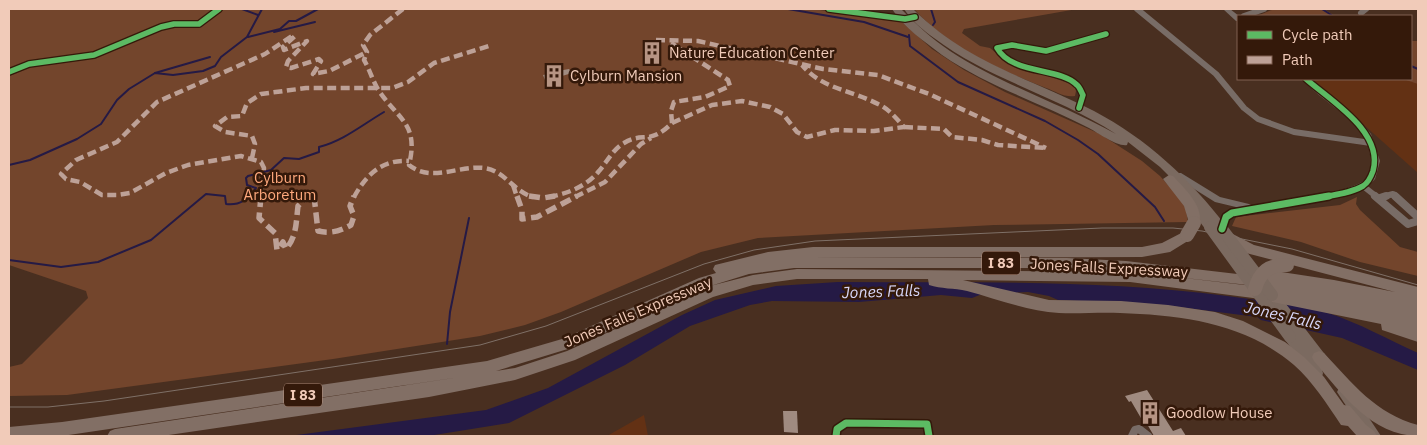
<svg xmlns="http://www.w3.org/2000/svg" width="1427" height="445" viewBox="0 0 1427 445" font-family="'IBM Plex Sans',sans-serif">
	<rect width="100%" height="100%" fill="#492f20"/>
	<g fill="#633114">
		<path d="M1418,62V173L1312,79H1411Z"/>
		<path d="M644,415L648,436H607Z"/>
	</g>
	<g fill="#73452c">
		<path d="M9,9H813L902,22L932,49L964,70L1005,92L1100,134L1142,161L1160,176L1185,204L1188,222L994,225L758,238L701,252L561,312L525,325L480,336L333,359L67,395L9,396V367L22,364L88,298L86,291L9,265Z"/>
		<path d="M914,9H1077L964,29L962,33L980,46L990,48L1007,62L1074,85L1076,91L1075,96C1065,98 1055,91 1046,88C998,69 949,48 914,9Z"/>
		<path d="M1274,9H1324L1335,16H1257Z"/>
		<path d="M1411,41H1418V84L1403,79H1411Z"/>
		<path d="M1357,197L1356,204L1360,210L1400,247L1418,252V276L1360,262L1301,242L1232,226L1236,217L1340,205Z"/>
	</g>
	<path fill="#251a45" d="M838,282C968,283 1098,279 1227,296C1261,301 1296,303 1328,313C1359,323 1389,340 1418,353V370L1342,338L1261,320L1257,317L1163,305L1058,300L1049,296L1028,292L982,294L972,298L941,295L859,302L772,301L750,305L690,326L625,365L509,423L428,436H289L486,410L548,388L682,315L715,300L776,286Z"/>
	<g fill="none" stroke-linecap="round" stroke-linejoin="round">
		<g stroke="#251a45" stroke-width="2">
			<path d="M242,9L258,15"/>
			<path d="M788,9L864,22L908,37"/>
			<path d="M931,9L935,22L933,25"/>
			<path d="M1322,9L1333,16"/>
			<path d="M274,32L315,22"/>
			<path d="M909,35L910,46L958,82L1045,121L1078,140L1098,154L1155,207L1164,221"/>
			<path d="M248,37L280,29L289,21H296L318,9"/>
			<path d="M1411,66L1418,69"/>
			<path d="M155,73L210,57"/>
			<path d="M9,165L30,160L77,139L101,124L117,100L129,89L155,73L173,75L203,71L215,66L221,57L247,37L262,9"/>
			<path d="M9,260L61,267L98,262L151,240L206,194L225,196L226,204C240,206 248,199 256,188L247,185L246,178L248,176L271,170L284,158L299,159L319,152V147C343,141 362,125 384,112"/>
			<path d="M447,344L450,312L469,218"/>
		</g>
	</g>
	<g fill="#a08b80">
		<path d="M550,67L552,72L569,69L572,73L562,76V81L547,85L543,75L548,74Z"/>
		<path d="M1147,390L1173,431L1181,428L1186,436H1154L1147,424L1145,425L1131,401L1129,402L1125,396Z"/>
		<path d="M783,411H797L798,433L784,432Z"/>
	</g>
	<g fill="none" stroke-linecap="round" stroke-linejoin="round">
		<g stroke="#786c66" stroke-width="6">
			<path d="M829,9L905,19L915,17"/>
			<path d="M1137,9L1216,74L1244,108L1258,119L1294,132L1371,143"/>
			<path d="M1361,13L1366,9"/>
			<path d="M1244,16L1264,9"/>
			<path d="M1079,108L1083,95C1081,92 1080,87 1077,85C1060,67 1012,75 997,48L1012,45L1046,51L1106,34"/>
			<path d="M1363,186L1377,197"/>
			<path d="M1382,197L1393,194L1397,197"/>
		</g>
		<g stroke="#786c66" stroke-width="8">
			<path d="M1375,196L1408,224L1418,221"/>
			<path d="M1395,196L1418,217"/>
			<path d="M1380,198L1386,196"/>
			<path d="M836,436L837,429L846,423L927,424L929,436"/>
			<path d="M1132,436L1135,430L1139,429L1148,436"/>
		</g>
		<g fill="#786c66" fill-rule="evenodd">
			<path d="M1223,9H1230L1239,16L1238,21H1236Z"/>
			<path d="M1302,79H1310L1357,118L1371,134L1380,161L1375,179L1366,188L1336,198L1234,216L1230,219L1225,231H1219L1218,229C1223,214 1224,211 1240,208L1215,202L1175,177L1174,175L1175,173H1181L1220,197L1249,204L1253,206C1273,203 1358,193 1367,177C1374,166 1370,147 1364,137C1350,114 1319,99 1302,79Z"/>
		</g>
		<g fill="#7b6a60" fill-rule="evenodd">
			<path d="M892,9H901C916,24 932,39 950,51C1002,85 1062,104 1116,134C1058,96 989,80 934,38C923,30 911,20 904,9H913C969,64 1028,77 1094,111C1147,139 1190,179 1226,226L1228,229L1226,232H1218L1215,228L1210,231L1206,230L1185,202L1190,197L1160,167L1128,142L1127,145C1118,147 1098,133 1089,128C1041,103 987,86 942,55C925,42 903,27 892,9Z"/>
			<path d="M1272,290L1276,291L1330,361L1331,365L1330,369L1322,370L1323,373L1322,377L1317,379L1312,377L1286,341L1284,337L1286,333H1293L1268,299L1266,295L1268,291Z"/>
			<path d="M1344,386L1349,388L1381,436H1366L1337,392L1339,388Z"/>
		</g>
		<g fill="#826f65" fill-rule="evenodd">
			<path d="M1169,175L1173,176C1184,188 1207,209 1198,226H1190L1184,206L1163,179Z"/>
			<path d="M1187,230L1191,231L1193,235L1191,239L1170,252L1142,257L808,258H1067L1126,261L1263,277V271L1268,270L1334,280L1395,292L1246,253L1225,241L1223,237L1225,233L1229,232L1254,245L1418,287V342L1382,330L1381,324L1253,298L1130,282L963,280L1049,300L1121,301L1168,305L1215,312L1243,321L1285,342L1304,357L1324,377L1344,405L1350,406L1366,425L1374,431L1377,436H1357L1348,426L1341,425C1327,404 1313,382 1294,365C1245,323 1182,315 1120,313C1099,312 1079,314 1059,313C1027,311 997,299 967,291C954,288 941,289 929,285L928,279H797L753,285L713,297L575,360L515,380L429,397L162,436H107L110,431L115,429L467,376L62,436H9V427L62,422L487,361L562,339L699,278L716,273L713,269L715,265L768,252L813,247H1142L1162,243ZM794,268H1067L1128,272L797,269L753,275L710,286L567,351L515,368L496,371L571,348L707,287L749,274ZM1167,276L1248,285L1253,286Z"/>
			<path d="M1319,351L1324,353C1352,383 1376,414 1418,425V436C1372,436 1341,393 1314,361L1312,357L1314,353Z"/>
		</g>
		<path stroke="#7f7067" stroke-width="1" d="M9,407H48L104,401L480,345L546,326L704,264L754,250L815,241L1102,228H1173L1202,231L1292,249L1418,285"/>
		<g stroke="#7b6a60" stroke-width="12">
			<path d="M1210,227L1290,337"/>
			<path d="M1222,229L1272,295"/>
		</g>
		<g stroke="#826f65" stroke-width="14">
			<path d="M1187,235L1194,223"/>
			<path d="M1255,289C1260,271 1269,265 1287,265"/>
		</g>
		<g stroke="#bda197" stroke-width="4.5" stroke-dasharray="9 4.5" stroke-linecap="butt">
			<path d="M403,9L370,35L363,45L367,52L364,60C370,70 373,82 379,91C399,120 419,124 409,165C431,183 459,165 484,168C504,170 514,192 533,197"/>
			<path d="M656,40L698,41L823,69L878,75L929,94L1046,148"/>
			<path d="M672,123L712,105L742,101L770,107L783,114L797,132L807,137L835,130L874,131L904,127C896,118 889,109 878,104C851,90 822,89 802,65"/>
			<path d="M904,127L944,129L952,137L982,140L998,145L1046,148"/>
			<path d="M252,158L255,144L252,136L225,132L215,126L227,117L242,116L247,103L261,94L306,88H392L408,82L434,63L489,46"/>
			<path d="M513,185L517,197"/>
			<path d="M261,197L264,168L261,162L241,156L188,165L166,173L130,193L117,195H102L80,182L66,179L61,174L76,160L117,142L157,102L265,54L292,36H295L283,47L284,50L307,41L288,61L286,67L291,68L319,59L321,61L313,74L329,71L367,52"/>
			<path d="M307,197L309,195H314L315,197"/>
			<path d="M354,197C366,175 382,159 409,161"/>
			<path d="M549,197C567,194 587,186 599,171C607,162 613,149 624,143C644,131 649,146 672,123L671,111L674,102L705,97L730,86L728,80L671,43"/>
			<path d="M575,197L605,182L641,144L651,138"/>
		</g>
		<g stroke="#bda197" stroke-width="5.5" stroke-dasharray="11 5.5" stroke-linecap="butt">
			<path d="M261,196L259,218L275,233L277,250L283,242L286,249C297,236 296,222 298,206L308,196"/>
			<path d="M314,196L318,231C331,234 340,231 351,225L354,216L350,206L354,196"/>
			<path d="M517,196L522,210V219L537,217L577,196"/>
			<path d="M529,196L543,198L555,196"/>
		</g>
		<defs>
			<g id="cycleway-far1">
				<path d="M829,9L905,19L915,17"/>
				<path d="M9,72L29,64L94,55L161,27L174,24H199L219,9"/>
				<path d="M1306,79C1331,101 1384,132 1373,171C1371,177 1369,182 1363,186C1351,193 1335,195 1322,197"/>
				<path d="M1079,108L1083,95C1081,92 1080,87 1077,85C1060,67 1012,75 997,48L1012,45L1046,51L1106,34"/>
			</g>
			<g id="cycleway">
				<path d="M1222,229L1226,217L1232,213L1329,196"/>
				<path d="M836,436L837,429L846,423L927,424L929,436"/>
			</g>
		</defs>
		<use href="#cycleway-far1" stroke="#34190a" stroke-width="8"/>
		<use href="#cycleway" stroke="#34190a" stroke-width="10"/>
		<use href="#cycleway-far1" stroke="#5cba63" stroke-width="5.5"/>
		<use href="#cycleway" stroke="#5cba63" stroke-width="7"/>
	</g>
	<defs>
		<symbol id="building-bare" viewBox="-9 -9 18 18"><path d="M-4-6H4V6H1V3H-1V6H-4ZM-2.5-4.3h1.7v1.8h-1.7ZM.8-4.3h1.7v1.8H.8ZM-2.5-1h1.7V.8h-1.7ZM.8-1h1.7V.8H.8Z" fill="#b69483" stroke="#34190a" stroke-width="2.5" paint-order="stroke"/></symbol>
	</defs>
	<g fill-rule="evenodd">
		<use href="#building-bare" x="636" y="37" width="32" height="32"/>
		<use href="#building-bare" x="538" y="60" width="32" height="32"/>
		<use href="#building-bare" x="1134" y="397" width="32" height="32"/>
	</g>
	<g text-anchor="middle" stroke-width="5" stroke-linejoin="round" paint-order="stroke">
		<g fill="#34190a" stroke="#b89684" stroke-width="1">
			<rect x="982" y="251.5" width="38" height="23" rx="4"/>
			<rect x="284" y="383.5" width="38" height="23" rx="4"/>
		</g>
		<g font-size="14" font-weight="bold" fill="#f1cbb9">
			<text x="1001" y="268">I 83</text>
			<text x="303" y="400">I 83</text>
		</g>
		<g font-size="15" fill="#f1cbb9" stroke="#34190a" text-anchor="start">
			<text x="669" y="58">Nature Education Center</text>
			<text x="570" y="81">Cylburn Mansion</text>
			<text x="1166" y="418">Goodlow House</text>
		</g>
		<g font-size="15" fill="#ffa97d" stroke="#34190a">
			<text x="280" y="183">Cylburn<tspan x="280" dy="17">Arboretum</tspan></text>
		</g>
		<g font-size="15" fill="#f1cbb9" stroke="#34190a">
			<text transform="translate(1109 268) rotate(3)" y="5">Jones Falls Expressway</text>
			<text transform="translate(638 312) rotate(-23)" y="5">Jones Falls Expressway</text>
		</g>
		<g font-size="16" font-style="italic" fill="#d7d6f8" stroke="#34190a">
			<text transform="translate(881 291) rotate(-2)" y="6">Jones Falls</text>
			<text transform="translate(1283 315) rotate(13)" y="6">Jones Falls</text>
		</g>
	</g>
	<rect width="1427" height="445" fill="none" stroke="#f1cbb9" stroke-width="20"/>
	<rect x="1237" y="15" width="175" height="65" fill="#34190a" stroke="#806050"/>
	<rect x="1247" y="31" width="25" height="8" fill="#5cba63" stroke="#806050"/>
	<text x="1282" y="40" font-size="15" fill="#f1cbb9">Cycle path</text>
	<rect x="1247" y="56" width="25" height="8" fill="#bda197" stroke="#806050"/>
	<text x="1282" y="65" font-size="15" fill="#f1cbb9">Path</text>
</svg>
